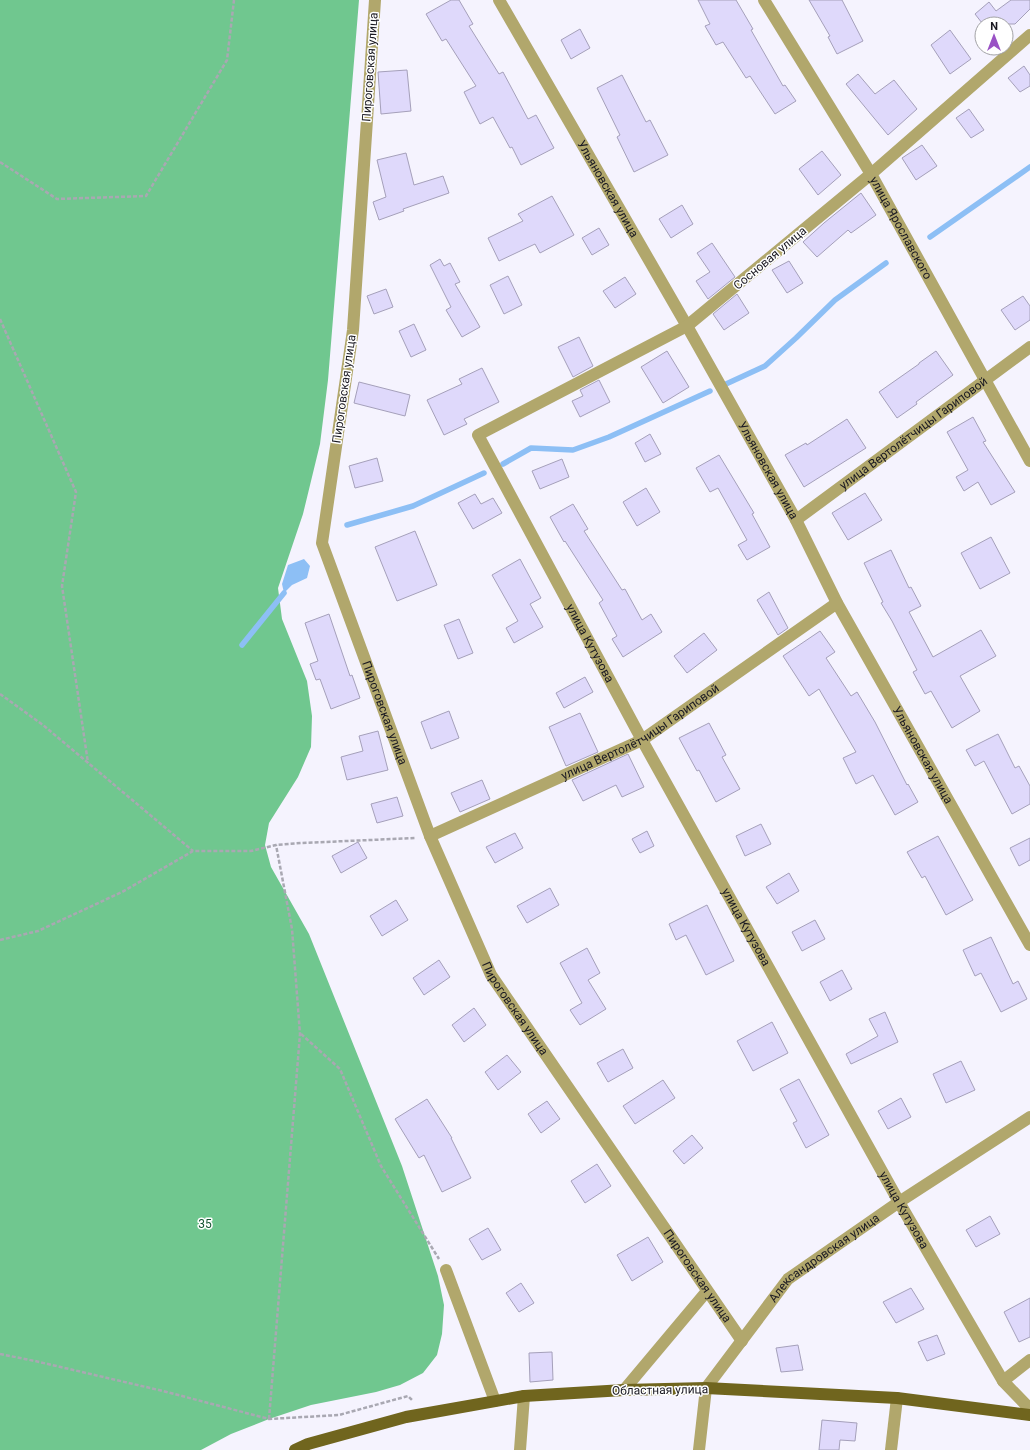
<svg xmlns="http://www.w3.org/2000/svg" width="1030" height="1450" viewBox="0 0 1030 1450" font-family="Roboto,sans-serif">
	<rect width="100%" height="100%" fill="#f5f3fe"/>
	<path fill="#70c78f" d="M0,0H359L328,380L320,444L303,514L278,588L282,619L307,681L312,716L311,747L298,777L269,823L265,845L271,867L309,934L402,1166L438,1276L444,1305L442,1334L437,1355L423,1373L400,1385L376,1392L311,1405L269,1419L231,1434L201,1450H0Z"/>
	<path fill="#8dbff5" d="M304,559L310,566L307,578L292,585L284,593L282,584L288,565Z"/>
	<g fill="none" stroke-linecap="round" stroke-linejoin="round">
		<g stroke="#8dbff5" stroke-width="5.5">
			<path d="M930,237L1030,167"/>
			<path d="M726,384L765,366L796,338L835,300L886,263"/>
			<path d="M503,464L531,448L573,450L609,437L710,391"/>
			<path d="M347,525L413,506L484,473"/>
			<path d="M242,645L284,593"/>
		</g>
	</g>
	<g fill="#dfd9fb" stroke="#a5a0ba">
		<path d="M451,0H459L473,24L469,26L499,74L503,72L528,119L536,115L554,148L521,165L512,147L510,148L493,117L480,124L464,92L476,86L446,39L442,41L426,14Z"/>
		<path d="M698,0H736L753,29L751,30L783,86L785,85L796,101L775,114L750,76L746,78L723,42L716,45L705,26L710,24Z"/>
		<path d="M809,0H842L863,41L837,54L828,37L830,36Z"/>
		<path d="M1011,0H1030V9L1015,24H981L982,23L975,14L989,2L996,11Z"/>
		<path d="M580,29L590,48L571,59L561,40Z"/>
		<path d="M950,30L971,59L950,74L931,45Z"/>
		<path d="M1024,66L1030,75V86L1020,92L1008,78Z"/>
		<path d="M407,70L411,111L381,114L378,72Z"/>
		<path d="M858,74L875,94L894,80L917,109L888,135L846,84Z"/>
		<path d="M622,75L646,122L650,120L668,155L634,172L617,137L620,135L597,88Z"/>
		<path d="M969,109L984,130L971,138L956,118Z"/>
		<path d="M922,145L937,166L916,180L902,158Z"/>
		<path d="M822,151L841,175L818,195L799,169Z"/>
		<path d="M406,153L414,185L443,176L449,193L403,209L404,211L379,220L373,202L386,197L377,160Z"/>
		<path d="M861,193L876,215L851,233L848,230L817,257L803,242L824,223Z"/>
		<path d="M552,196L574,235L540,253L535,244L499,261L488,238L523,221L518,214Z"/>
		<path d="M682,205L693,224L671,238L659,219Z"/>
		<path d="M599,228L609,245L592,255L582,238Z"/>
		<path d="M712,243L735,277L708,299L696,281L710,272L697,253Z"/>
		<path d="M440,259L444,266L450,263L460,282L455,284L480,327L462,337L446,310L451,307L430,265Z"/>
		<path d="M789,261L803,283L787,293L772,270Z"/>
		<path d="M508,276L522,305L504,314L490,285Z"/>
		<path d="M625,277L636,294L615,308L603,291Z"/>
		<path d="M386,289L393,307L374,314L367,296Z"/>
		<path d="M737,294L749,313L724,330L713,314Z"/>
		<path d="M1023,296L1030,306V320L1015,330L1001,310Z"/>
		<path d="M414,324L426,350L411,357L399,331Z"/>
		<path d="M579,337L593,366L573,377L558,347Z"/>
		<path d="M667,351L689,387L663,403L641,367Z"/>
		<path d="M936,351L953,375L916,402L917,404L897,418L879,392L919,364V363Z"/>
		<path d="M482,368L499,402L464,419L467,424L444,435L427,400L462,384L459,379Z"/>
		<path d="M599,380L610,402L580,417L572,401L583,396L580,390Z"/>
		<path d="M359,382L410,395L405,416L354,403Z"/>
		<path d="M973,417L986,441L983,442L1015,492L991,505L978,482L964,491L956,477L968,470L947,432Z"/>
		<path d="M847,419L866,448L804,487L785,455L806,443L807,445Z"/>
		<path d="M650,434L661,454L645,462L635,443Z"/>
		<path d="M719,455L754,513L752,514L770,547L747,560L738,545L747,540L718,488L710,492L696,468Z"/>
		<path d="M377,458L383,481L355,488L349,466Z"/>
		<path d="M562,459L569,477L540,489L532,471Z"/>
		<path d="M646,488L660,512L637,526L623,502Z"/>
		<path d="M865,493L882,520L848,540L832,513Z"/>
		<path d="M475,494L481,504L493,498L502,513L473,529L458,503Z"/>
		<path d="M573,504L588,529L584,531L622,590L625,589L642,620L651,614L662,632L623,657L612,639L617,636L599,603L603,600L565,541L564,542L550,517Z"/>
		<path d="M415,531L437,585L397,601L375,547Z"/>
		<path d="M991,537L1010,573L980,589L961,553Z"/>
		<path d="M891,550L909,588L911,587L921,606L909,612L933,657L981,630L996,656L960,676L980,711L952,728L931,691L925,694L913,672L917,670L892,621L881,603L883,602L864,563Z"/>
		<path d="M520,559L541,598L530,604L543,627L514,643L506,628L518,621L492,575Z"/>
		<path d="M769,592L788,628L778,635L757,600Z"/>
		<path d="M329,614L350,676L352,675L360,698L331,709L320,679L316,680L310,664L318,661L305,623Z"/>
		<path d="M459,619L473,653L458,659L444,625Z"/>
		<path d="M820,631L835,652L826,658L851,696L857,692L875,722L907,785L908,784L918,802L895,815L873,775L856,784L843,758L856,752L819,689L809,696L783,656Z"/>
		<path d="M704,633L717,650L687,673L674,656Z"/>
		<path d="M585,677L593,692L564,708L556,693Z"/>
		<path d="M449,711L459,738L431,749L421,722Z"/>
		<path d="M580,713L598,752L566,766L549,727Z"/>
		<path d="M709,723L726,755L722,757L740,789L716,802L699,770L697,771L679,738Z"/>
		<path d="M378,731L388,770L347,780L341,757L363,751L359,736Z"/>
		<path d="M998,734L1015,768L1019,766L1030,786V804L1012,814L984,761L975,766L966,750Z"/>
		<path d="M628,754L644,787L622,797L616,785L583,801L572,780Z"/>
		<path d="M482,780L490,799L460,812L451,793Z"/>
		<path d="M397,797L403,816L377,823L371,804Z"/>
		<path d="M761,824L771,844L745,856L736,836Z"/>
		<path d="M647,831L654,846L640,853L632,839Z"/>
		<path d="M515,833L523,848L495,863L486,847Z"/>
		<path d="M938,836L973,900L946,915L925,876L922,878L907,852Z"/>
		<path d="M1030,838V860L1019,866L1010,848Z"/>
		<path d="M358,842L367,858L341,873L332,856Z"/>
		<path d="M789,873L799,891L777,904L766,887Z"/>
		<path d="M550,888L559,905L527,923L517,906Z"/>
		<path d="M396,900L408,920L382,936L370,916Z"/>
		<path d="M707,905L734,961L706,975L686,935L676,940L669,924Z"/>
		<path d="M815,920L825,939L802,951L792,932Z"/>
		<path d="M991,937L1013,984L1018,981L1027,999L1001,1012L981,973L975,976L963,950Z"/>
		<path d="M587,948L600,973L588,980L606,1009L580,1025L570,1010L582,1003L560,963Z"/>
		<path d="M439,960L450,977L424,995L413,978Z"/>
		<path d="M842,970L852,989L830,1001L820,982Z"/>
		<path d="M474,1008L486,1025L464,1042L452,1025Z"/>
		<path d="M885,1012L898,1042L851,1064L846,1054L878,1036L869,1019Z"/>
		<path d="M772,1022L788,1053L753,1071L737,1041Z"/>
		<path d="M623,1049L633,1068L608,1082L597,1063Z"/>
		<path d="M507,1055L521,1072L498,1090L485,1072Z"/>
		<path d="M961,1061L975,1090L946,1103L933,1074Z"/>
		<path d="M799,1079L829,1135L806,1148L793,1123L797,1121L780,1089Z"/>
		<path d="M663,1080L675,1098L635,1124L623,1106Z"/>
		<path d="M901,1098L911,1117L888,1129L878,1111Z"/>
		<path d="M427,1099L452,1138H451L471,1178L442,1192L424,1155L419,1158L395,1119Z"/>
		<path d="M547,1101L560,1119L541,1133L528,1114Z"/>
		<path d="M692,1135L703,1148L684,1164L673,1151Z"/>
		<path d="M597,1164L611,1186L585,1203L571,1181Z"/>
		<path d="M990,1216L1000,1234L976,1247L966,1230Z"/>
		<path d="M488,1228L501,1250L482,1260L469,1239Z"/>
		<path d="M648,1237L663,1262L632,1281L617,1255Z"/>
		<path d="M521,1283L534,1303L519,1312L506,1293Z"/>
		<path d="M911,1288L924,1309L896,1323L883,1302Z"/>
		<path d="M1030,1298V1337L1019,1342L1004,1312Z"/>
		<path d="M937,1335L945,1354L927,1361L918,1342Z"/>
		<path d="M798,1345L803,1370L781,1372L776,1348Z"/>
		<path d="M552,1352L553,1380L530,1382L529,1353Z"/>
		<path d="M822,1420L857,1423L855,1441L840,1440L839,1450H819Z"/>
	</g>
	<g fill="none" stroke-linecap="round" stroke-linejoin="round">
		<g stroke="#a9a8b2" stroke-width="2.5" stroke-dasharray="4 2" stroke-linecap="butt">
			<path d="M0,162L57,199L146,196L227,60L234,0"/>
			<path d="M0,319L76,492L62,586L88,763"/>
			<path d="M0,694L43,725L193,851"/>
			<path d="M0,940L38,931L122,892L193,851H251L276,845L301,843L416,838"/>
			<path d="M301,1034L340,1069L381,1166L439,1259"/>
			<path d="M0,1354L35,1361L163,1391L269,1419L339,1415L408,1396L413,1401"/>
			<path d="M269,1419L300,1034L292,929L276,845"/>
		</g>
		<g stroke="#b1a76c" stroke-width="12">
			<path id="s1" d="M375,0L353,330L322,543L430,836L491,975L742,1341"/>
			<path id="s2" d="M499,0L687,326L796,520L837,603L1030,945"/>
			<path id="s3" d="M764,0L871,174L1030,461"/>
			<path id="s4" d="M1030,35L871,174L687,326L478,435L642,740L899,1202L1003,1381L1030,1409"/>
			<path id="s5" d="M796,520L1030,347"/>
			<path id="s6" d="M430,836L642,740L837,603"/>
			<path d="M446,1270L495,1401"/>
			<path d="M1003,1381L1030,1360"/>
			<path d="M624,1390L707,1291"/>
			<path d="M520,1450L524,1396"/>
			<path id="s7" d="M699,1450L706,1388L788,1279L899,1202L1030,1117"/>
			<path d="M891,1450L897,1398"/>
		</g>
		<path stroke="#70651e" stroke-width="12" d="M295,1450L308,1444L406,1417L524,1396L624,1390L706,1388L897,1398L1030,1415"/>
	</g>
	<g text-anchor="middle" stroke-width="3" stroke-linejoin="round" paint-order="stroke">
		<g font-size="12" fill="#191821" stroke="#fff">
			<text transform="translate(370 67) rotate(-86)" y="4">Пироговская улица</text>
			<text dy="4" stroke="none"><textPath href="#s2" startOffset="218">Ульяновская улица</textPath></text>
			<text dy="4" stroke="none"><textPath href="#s3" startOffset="266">улица Ярославского</textPath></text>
			<text transform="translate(770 258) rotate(-40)" y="4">Сосновая улица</text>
			<text transform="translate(344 389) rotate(-82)" y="4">Пироговская улица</text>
			<text dy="4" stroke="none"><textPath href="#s5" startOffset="146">улица Вертолётчицы Гариповой</textPath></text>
			<text dy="4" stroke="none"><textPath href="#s2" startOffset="542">Ульяновская улица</textPath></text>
			<text dy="4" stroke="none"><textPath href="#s4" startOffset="922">улица Кутузова</textPath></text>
			<text dy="4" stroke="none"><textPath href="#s1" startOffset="727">Пироговская улица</textPath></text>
			<text dy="4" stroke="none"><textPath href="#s6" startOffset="235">улица Вертолётчицы Гариповой</textPath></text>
			<text dy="4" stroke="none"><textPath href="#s2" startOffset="866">Ульяновская улица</textPath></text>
			<text dy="4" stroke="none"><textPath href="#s4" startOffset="1246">улица Кутузова</textPath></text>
			<text dy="4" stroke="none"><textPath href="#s1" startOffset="1051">Пироговская улица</textPath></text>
			<text dy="4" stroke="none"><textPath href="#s4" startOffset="1570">улица Кутузова</textPath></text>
			<text dy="4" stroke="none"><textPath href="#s7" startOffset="240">Александровская улица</textPath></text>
			<text dy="4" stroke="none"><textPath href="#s1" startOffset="1375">Пироговская улица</textPath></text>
			<text transform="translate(660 1390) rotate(-1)" y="4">Областная улица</text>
		</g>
		<g font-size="12" fill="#12532f" stroke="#fff">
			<text x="205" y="1228">35</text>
		</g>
	</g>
	<g transform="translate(994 36)"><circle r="19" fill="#ffffff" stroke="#a3a3a6"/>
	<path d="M0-3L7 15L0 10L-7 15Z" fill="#9a52c5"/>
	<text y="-6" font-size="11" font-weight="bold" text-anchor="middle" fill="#191821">N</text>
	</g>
</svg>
